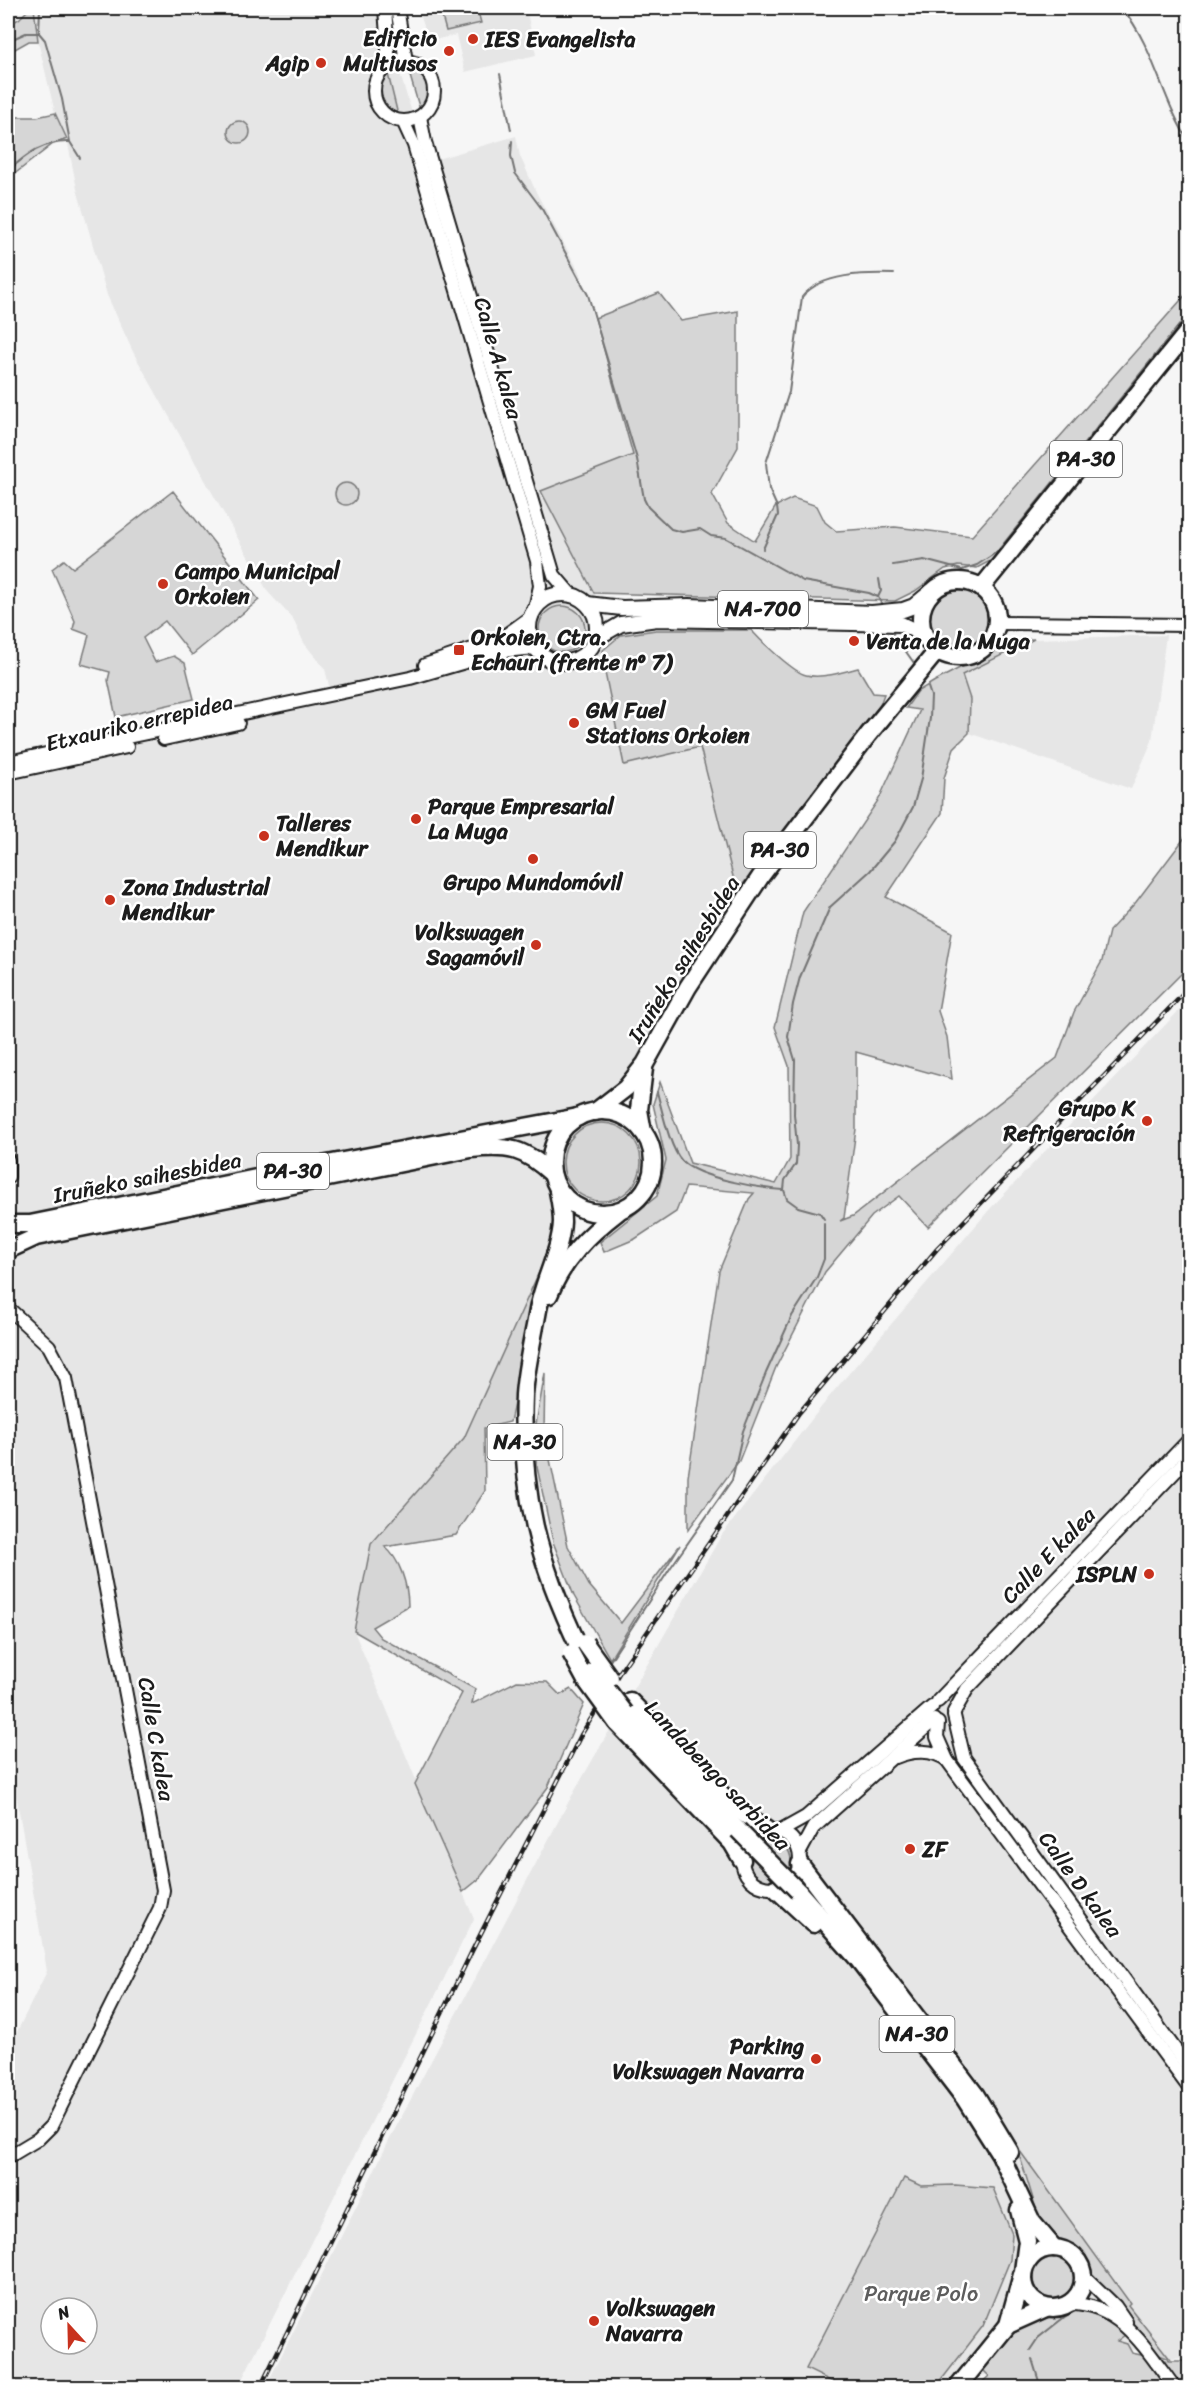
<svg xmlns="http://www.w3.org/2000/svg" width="1197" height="2395" viewBox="0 0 1197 2395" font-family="Sriracha,sans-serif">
	<rect width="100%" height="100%" fill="#f6f6f6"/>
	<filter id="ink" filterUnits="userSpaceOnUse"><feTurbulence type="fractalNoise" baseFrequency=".0167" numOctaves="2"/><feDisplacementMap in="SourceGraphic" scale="12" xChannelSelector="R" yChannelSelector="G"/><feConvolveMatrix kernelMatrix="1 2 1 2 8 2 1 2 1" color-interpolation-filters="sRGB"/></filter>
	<g filter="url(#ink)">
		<g fill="#e6e6e6" fill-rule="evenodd">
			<path d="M34,8H392L401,77L427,162L516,136L520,156L537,194L580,273L633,455L541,492L594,593L603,624V664L624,764L700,747L737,892L678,985L545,1259L464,1438L371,1544L354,1631L474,1919L238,2387H8V2050L47,1971L8,1749V767L331,694L325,669L304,643L293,619L268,592L133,352L107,295L77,189L67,139L55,113L38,41ZM51,2308H87V2344H51Z"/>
			<path d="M418,8H526L536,55L465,72L456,35L429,41Z"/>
			<path d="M1166,635L1152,741L1131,789L969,733L970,699L962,675L1034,639Z"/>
			<path d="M1189,1000V2358L1170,2359L1086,2338L983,2376L979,2372L964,2387L265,2388L395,2129L569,1801L721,1536L833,1392L989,1210Z"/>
		</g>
		<g fill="#d6d6d6" stroke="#797979" stroke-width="1.5">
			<path d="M30,8H34L38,41H29L8,53V25L19,19Z"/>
			<path d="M464,8H477L481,23L446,31L441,13Z"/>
			<path d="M412,68C428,76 435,98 420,110L408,69Z"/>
			<path d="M388,74L398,115C377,114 372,86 388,74Z"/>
			<path d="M55,113L67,139L53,144L8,179V153L10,149L8,141V117H37Z"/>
			<circle cx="239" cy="132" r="11"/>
			<path d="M1189,291V313L992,560L977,568L958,566L945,569L915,591L895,601L594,593L541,491L633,455L595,318L659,293L681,321L738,311V447L712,494L728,523L755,541L776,506L793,498L817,506L825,522L836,531L895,527L972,536Z"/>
			<circle cx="346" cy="494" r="11"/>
			<path d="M173,491L259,600L192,655L165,621L143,638L155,662L174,656L185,663L194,699L116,717L108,680L110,672L81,664L89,635L73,629L75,621L52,569L64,560L73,568Z"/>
			<circle cx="959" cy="620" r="29"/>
			<circle cx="562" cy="629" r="23"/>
			<path d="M656,630H751C761,641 793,672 806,675C821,679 844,672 858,668L873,693L884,694L880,705L737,892L700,747L624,765L603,663V650L621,635Z"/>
			<path d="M1034,639L962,675L970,699L969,733L954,748L944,778L942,813L886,897L952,932L938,1011L947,1037L952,1079L856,1052V1129L844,1218L840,1221L853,1216L1057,1058L1074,1012L1102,961L1109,931L1136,902L1189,832V966L928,1227L899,1196L872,1216L825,1272L776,1367L739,1461L688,1530V1477L719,1271L749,1199L754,1193L686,1187L676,1212L635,1239L604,1252L600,1242L657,1196L666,1160L653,1104L660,1082L690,1163L776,1184L790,1159L789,1066L775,1027L803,912L879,799L920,710L906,708L918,691L935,681L1013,640Z"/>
			<circle cx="602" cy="1162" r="39"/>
			<path d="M545,1259L510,1422L484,1428L485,1491L456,1535L385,1547C400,1559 408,1585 408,1606L372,1627L381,1638L475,1689L472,1704L517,1681L547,1682L560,1695L571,1689L584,1704L548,1787L479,1879L463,1892L415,1784L462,1693L354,1631L371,1544L464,1438Z"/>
			<path d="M545,1373L544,1431L568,1546L589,1585L621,1623L680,1545L610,1659L574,1596L553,1542L537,1467L536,1424Z"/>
			<circle cx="770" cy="1861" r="21"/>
			<path d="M1017,2147L1130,2303L1128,2305L1170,2359L1156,2354L1120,2306L1091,2277L1085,2257L1049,2236L1041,2225Z"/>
			<path d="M904,2178L921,2186L955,2185L993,2188L1012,2234L1010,2260L983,2326L936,2387H843L806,2369Z"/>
			<circle cx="1054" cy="2278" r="21"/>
			<path d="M1081,2309L1112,2320L1125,2335L1117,2341L1127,2344L1132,2353L1169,2361H1189V2383L976,2388L989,2376L983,2370C997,2351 1012,2328 1034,2319C1048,2314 1066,2314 1081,2309Z"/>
		</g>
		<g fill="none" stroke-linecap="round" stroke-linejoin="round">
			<g stroke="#727272" stroke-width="2">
				<path d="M40,8L39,33L45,40L62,99L70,142L80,158"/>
				<path d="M1122,8C1154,46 1162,101 1190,143"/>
				<path d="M8,41L26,33H39"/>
				<path d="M500,74L511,130"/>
				<path d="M512,141L511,156L515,173L542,209L588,295L637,459L644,499L648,507L671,529L682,532L700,529L711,536L726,538L803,581L869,593L878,597L881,603"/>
				<path d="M8,171C27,154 43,141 70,142"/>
				<path d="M763,549L778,515L777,507L769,489L766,463L789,392L802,297C821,273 867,273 894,274"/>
				<path d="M893,565L924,560L962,570L977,565L997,552L1190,312"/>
				<path d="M878,597L881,591L879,579"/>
				<path d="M892,632L914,663"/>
				<path d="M657,1092C662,1110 670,1149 682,1161C698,1178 759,1188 783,1190"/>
				<path d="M824,1219L820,1213L798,1207L787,1199L784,1190L785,1180L796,1164L797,1145L794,1114L795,1060L788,1037L793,1004L800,977L830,907L870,871L895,841L913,807L921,779L930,718L931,696L928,687"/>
				<path d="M608,1664L671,1567L732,1480L743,1431L766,1373L792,1316L817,1277L824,1259V1224"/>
				<path d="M1030,2350L1038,2338L1067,2315"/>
				<path d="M1032,2359L1041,2388"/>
			</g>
			<defs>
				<g id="secondary">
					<path d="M385,8L389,65"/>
					<path d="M397,8L406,61"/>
					<circle cx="404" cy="91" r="30"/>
					<path d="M420,117L425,142L554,575L572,596"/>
					<path d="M403,121L414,145L537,561L540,586L535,609"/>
					<path d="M998,623L1190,625"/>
					<path d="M425,665L499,640L532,616"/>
					<path d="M164,739L238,723"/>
					<path d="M8,762L410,678L503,651L536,648"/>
					<path d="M8,773L127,747"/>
					<path d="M8,1160V1177"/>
					<path d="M8,1308L49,1346L66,1378L163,1890L160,1908L51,2126L38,2139L8,2157"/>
					<path d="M938,1701L1190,1439"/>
					<path d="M954,1712L967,1689L1190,1456"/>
					<path d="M954,1716L964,1758L1190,2070"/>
					<path d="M938,1723L937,1737L947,1760L1190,2089"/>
					<path d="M896,1757C912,1750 933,1749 947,1760"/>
					<circle cx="771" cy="1859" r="29"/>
					<path d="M781,1831L806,1817L932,1707"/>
					<path d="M800,1852L813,1828L934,1720"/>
					<path d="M1083,2275L1115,2306L1126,2322"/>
					<path d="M1069,2304C1121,2303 1147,2351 1175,2388"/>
				</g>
				<g id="primary">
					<circle cx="563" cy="628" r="34"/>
					<path d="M587,604L622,608L689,606L872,613L903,610L914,606L932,591"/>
					<path d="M595,639L621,624L657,619L901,624L924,635"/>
				</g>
				<g id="highway">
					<circle cx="959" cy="619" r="38"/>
					<path d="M982,587L1190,329"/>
					<circle cx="602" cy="1162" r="51"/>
					<path d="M595,1112L626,1088L645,1064L688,987L761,876L868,735L937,651"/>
					<path d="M643,1132L639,1110L644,1068"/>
					<path d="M558,1191C560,1201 562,1212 562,1222C561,1249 543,1282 538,1310C533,1338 526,1367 524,1395C520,1492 538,1562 580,1649"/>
					<path d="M8,1224H30L311,1167L578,1117"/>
					<path d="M8,1250L36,1237L471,1149C508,1145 524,1148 552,1174"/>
					<path d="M549,1295C563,1260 588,1235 618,1212"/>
					<path d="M630,1701L734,1807L767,1830"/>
					<path d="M625,1713L738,1830"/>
					<path d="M617,1723L732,1843L742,1860"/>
					<path d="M800,1864L975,2094L1010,2152"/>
					<path d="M775,1888L814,1924"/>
					<path d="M798,1891L857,1958L965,2099L1000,2154L1032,2222L1054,2248"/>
					<circle cx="1053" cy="2278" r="30"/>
					<path d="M1008,2325L1046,2308"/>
					<path d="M957,2388L1008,2325L1023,2271L1027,2241L1019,2210"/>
				</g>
			</defs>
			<use href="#secondary" stroke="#1c1c1c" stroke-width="16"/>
			<use href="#primary" stroke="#1c1c1c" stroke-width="18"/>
			<use href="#highway" stroke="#1c1c1c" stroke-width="21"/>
			<use href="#secondary" stroke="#fff" stroke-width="12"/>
			<use href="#primary" stroke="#fff" stroke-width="14"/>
			<use href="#highway" stroke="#fff" stroke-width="16"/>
			<defs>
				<path id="rail" d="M260,2388L472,1951L581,1735L621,1670L799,1413L937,1249L1190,987"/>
			</defs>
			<use href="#rail" stroke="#1c1c1c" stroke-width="4.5"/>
			<use href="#rail" stroke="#fff" stroke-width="2" stroke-dasharray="7" stroke-linecap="butt"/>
			<defs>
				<g id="highway-bridge">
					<path d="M585,1643L610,1678"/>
					<path d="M571,1653L585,1679L617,1723"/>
					<path d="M593,1671L625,1713"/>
					<path d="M738,1830L798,1891"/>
				</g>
			</defs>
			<use href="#highway-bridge" stroke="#1c1c1c" stroke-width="21" stroke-linecap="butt"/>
			<use href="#highway-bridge" stroke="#fff" stroke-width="16"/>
		</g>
	</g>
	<g fill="#c8321e" stroke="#fff" stroke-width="2">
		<circle cx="473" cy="39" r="6"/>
		<circle cx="449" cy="51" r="6"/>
		<circle cx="321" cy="63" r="6"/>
		<circle cx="163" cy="584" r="6"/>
		<circle cx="854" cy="641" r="6"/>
		<rect x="453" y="644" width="12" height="12" rx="3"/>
		<circle cx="574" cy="723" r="6"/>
		<circle cx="416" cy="819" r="6"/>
		<circle cx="264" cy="836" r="6"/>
		<circle cx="533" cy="859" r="6"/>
		<circle cx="110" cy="900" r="6"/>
		<circle cx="536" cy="945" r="6"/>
		<circle cx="1147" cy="1121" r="6"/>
		<circle cx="1149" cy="1574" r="6"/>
		<circle cx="910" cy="1849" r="6"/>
		<circle cx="816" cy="2059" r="6"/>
		<circle cx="594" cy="2321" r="6"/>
	</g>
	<g text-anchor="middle" stroke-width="5" stroke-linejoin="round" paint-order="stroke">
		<g fill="#fff" stroke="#606060" stroke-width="1.5">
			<rect x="1050" y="441" width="72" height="36" rx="4.5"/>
			<rect x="718" y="591" width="90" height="36" rx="4.5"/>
			<rect x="744" y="832" width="72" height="36" rx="4.5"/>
			<rect x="257" y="1153" width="72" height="36" rx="4.5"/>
			<rect x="487.5" y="1424" width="75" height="36" rx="4.5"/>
			<rect x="879.5" y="2016" width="75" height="36" rx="4.5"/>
		</g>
		<g font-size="21" font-weight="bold" fill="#1c1c1c">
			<text x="1086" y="466">PA-30</text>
			<text x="763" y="616">NA-700</text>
			<text x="780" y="857">PA-30</text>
			<text x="293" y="1178">PA-30</text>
			<text x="525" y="1449">NA-30</text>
			<text x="917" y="2041">NA-30</text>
		</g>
		<g font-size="22" font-weight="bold" fill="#1c1c1c" stroke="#fff" text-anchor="start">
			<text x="437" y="46" text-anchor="end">Edificio<tspan x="437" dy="25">Multiusos</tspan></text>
			<text x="485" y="47">IES Evangelista</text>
			<text x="309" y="71" text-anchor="end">Agip</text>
			<text x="175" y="579">Campo Municipal<tspan x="175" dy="25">Orkoien</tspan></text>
			<text x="471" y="645">Orkoien, Ctra.<tspan x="471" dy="25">Echauri (frente nº 7)</tspan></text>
			<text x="866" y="649">Venta de la Muga</text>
			<text x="586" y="718">GM Fuel<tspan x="586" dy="25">Stations Orkoien</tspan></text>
			<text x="428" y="814">Parque Empresarial<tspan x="428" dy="25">La Muga</tspan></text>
			<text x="276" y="831">Talleres<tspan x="276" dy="25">Mendikur</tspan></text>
			<text x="533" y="890" text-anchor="middle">Grupo Mundomóvil</text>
			<text x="122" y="895">Zona Industrial<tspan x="122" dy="25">Mendikur</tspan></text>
			<text x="524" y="940" text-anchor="end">Volkswagen<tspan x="524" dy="25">Sagamóvil</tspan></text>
			<text x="1135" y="1116" text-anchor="end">Grupo K<tspan x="1135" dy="25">Refrigeración</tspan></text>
			<text x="1137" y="1582" text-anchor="end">ISPLN</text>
			<text x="922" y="1857">ZF</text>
			<text x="804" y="2054" text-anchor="end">Parking<tspan x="804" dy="25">Volkswagen Navarra</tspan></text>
			<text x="606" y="2316">Volkswagen<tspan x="606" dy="25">Navarra</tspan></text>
		</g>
		<g font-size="22" fill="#1c1c1c" stroke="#fff">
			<text transform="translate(499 358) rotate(74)" y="8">Calle A kalea</text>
			<text transform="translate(139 722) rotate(-13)" y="8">Etxauriko errepidea</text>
			<text transform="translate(683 959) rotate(-58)" y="8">Iruñeko saihesbidea</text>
			<text transform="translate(147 1177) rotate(-11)" y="8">Iruñeko saihesbidea</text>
			<text transform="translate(1048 1555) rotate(-46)" y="8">Calle E kalea</text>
			<text transform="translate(157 1739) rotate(80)" y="8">Calle C kalea</text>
			<text transform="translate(718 1775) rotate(46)" y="8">Landabengo sarbidea</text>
			<text transform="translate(1081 1884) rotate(54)" y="8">Calle D kalea</text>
		</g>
		<g font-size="22" fill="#5d5d5d" stroke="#fff">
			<text x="921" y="2301">Parque Polo</text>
		</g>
	</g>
	<rect width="1197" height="2395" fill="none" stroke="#fff" stroke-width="30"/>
	<rect x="15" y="15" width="1167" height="2365" fill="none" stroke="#1c1c1c" stroke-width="2" filter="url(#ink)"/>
	<g transform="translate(69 2326) rotate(338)"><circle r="28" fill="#ffffff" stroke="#a4a4a4" stroke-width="1.5"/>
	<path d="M0-4.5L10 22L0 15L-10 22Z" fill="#c8321e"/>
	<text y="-9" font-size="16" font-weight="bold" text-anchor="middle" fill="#1c1c1c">N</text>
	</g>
</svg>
